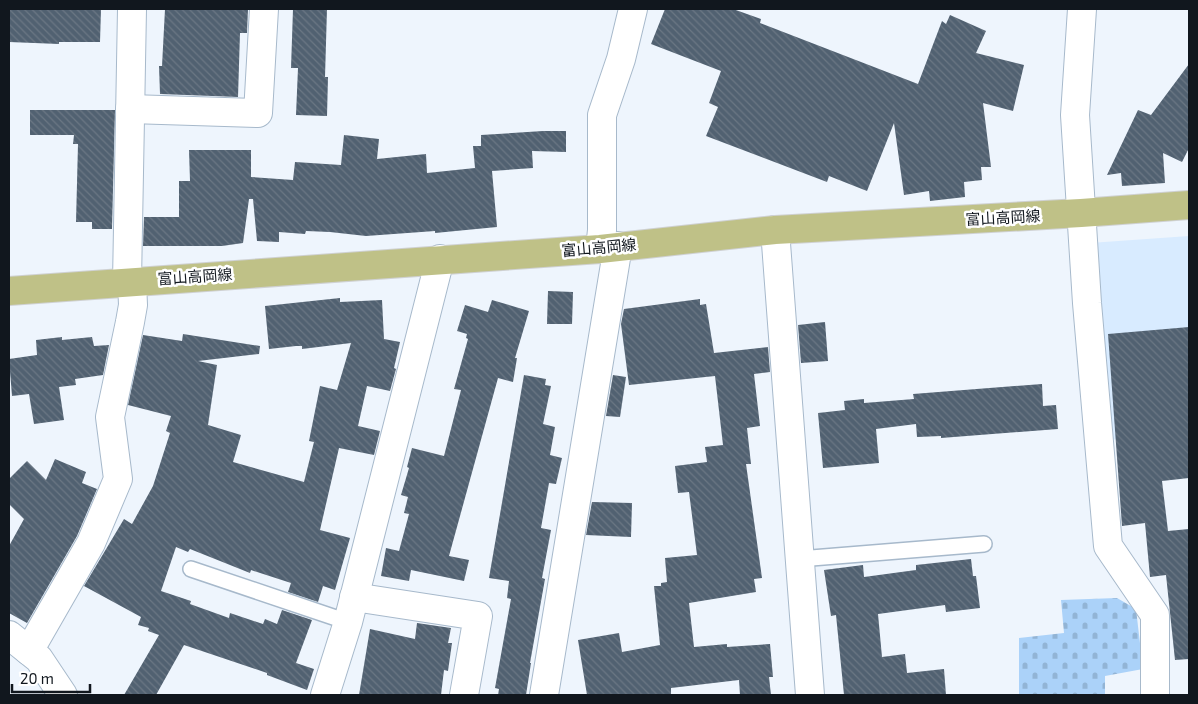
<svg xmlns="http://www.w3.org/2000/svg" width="1198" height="704" viewBox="0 0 1198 704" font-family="'Exo 2','Noto Sans JP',sans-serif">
	<defs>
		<pattern id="cemetery-stones" width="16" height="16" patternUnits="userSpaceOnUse" patternTransform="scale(1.25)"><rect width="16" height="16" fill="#abd2f9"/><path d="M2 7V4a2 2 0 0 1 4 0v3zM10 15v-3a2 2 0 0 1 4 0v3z" fill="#92b4d5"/></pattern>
		<pattern id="building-back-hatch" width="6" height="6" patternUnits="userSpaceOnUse" patternTransform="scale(1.25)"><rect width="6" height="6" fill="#516171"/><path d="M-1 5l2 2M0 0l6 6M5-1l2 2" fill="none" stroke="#6b7784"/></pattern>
	</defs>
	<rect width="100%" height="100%" fill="#eef5fd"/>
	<path fill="#d8ebff" d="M1189,236V434L1107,440L1090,243Z"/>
	<path fill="url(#cemetery-stones)" d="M1117,598L1136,609L1143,669L1105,676V695H1019V638L1064,633L1061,600Z"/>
	<g fill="url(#building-back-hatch)">
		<path d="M9,9H101L100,42H59V44L9,42Z"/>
		<path d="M165,9H248L247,33H240L238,97L160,94L159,66H162Z"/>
		<path d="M293,9H327L325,77H328L327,116L296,115L298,68H291Z"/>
		<path d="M665,9H733L761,19L760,23L918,84L942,21L946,24L950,15L986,31L976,53L1024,65L1013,111L983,103L991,167H981L982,180L964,182L965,197L930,201L929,191L904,195L894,123L867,191L829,176L827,182L706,136L718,107L709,103L721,71L651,44Z"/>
		<path d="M1189,64V148L1182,162L1163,153L1165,183L1122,186L1121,173L1107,175L1138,110L1151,115Z"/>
		<path d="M30,110H115L112,229H92V222H76L78,144H73L74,135H30Z"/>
		<path d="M543,131H566V152L532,151L533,168L492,171L497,227L435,233V231L366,236L330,232L306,231L305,234L279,232V242L257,241L253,199H249L243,243L222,246H143L144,217H179V181H190L189,150H251V177L293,180L295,162L341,165L344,135L379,139L377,159L426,154L427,173L475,168L473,146H481V135Z"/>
		<path d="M548,291L573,292L572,324H547Z"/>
		<path d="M340,298V302L382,300L384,339L400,342L394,368L396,369L390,391L367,386L358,426L380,431L374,455L339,448L320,530L350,538L335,590L323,586L318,602L288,592L291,583L251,570L250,573L190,549L188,552L176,547L161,591L191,601L190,604L229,618L230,613L263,624L265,619L277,624L282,610L312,620L296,663L314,669L307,690L267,675V673L184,645L156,695H124L159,635L148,631L149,628L138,625L141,617L84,586L124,519L132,524L153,486L170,433L166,431L171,416L128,405L143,335L182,341L183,334L260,346L259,354L198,361L217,365L208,425L241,435L233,462L304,482L314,442L309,441L320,386L337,390L351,343L302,349V346H296L269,349L265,306Z"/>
		<path d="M700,299V305L706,304L714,353L768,347L770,372L754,374L760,426L747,428L751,464H746L762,578L754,579L756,592L689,603L694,647L727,644V647L770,644L773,677H769L771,695H740L739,680L671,688V695H587L578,640L619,633L622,652L660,645L654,586H661V583L667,582L665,558L697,555L689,492L678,493L675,466L707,462L705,447L723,445L715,376L629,385L621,324L624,309Z"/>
		<path d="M492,300L529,311L515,358H517L513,382L498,378L449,556L469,560L464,581L411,570L409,581L381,576L386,548L399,551L409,514L404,513L408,497L401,495L409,468L407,467L412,448L444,456L461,390L454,389L468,339L466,338L467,334L457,331L465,305L488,312Z"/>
		<path d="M825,322L828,361L801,363L798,325Z"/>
		<path d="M1189,327V478L1162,481L1168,531L1189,529V659L1175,660L1166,575L1150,577L1145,523L1122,526L1108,334Z"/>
		<path d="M62,337V340L92,337L94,346L109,345L103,375L75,379L76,385L59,387L64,420L34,424L29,394L12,396L9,359L37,355L36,340Z"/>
		<path d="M524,375L546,379L545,385L551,386L543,424L555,427L550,455L562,458L556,484L549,483L541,528L551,530L542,578L545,579L530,663H531L526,695H498L499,689L495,688L511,599L507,598L509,581L489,578Z"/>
		<path d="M613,375L626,377L620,417L606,416Z"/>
		<path d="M1042,384L1043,406L1056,405L1058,429L941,438V436L917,437L916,424L876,429L879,463L823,468L818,413L845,410L844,401L864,399V403L914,399L913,394Z"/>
		<path d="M55,459L86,472L82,483L97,489L77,536L27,623L9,613V546L24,519L9,504V479L27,461L46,480Z"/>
		<path d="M592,502L632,503L631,537L586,535Z"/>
		<path d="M971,559L973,576H976L980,608L946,612L945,605L878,614L882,657L905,654L907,673L944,669L946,695H844L836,615L831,616L824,570L863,565L864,577L916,570V565Z"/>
		<path d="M417,623L451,628L448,643H452L448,671L444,670L441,695H359L370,629L415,639Z"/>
	</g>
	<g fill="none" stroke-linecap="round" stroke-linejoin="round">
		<defs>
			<g id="service">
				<path d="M799,559L984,544"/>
				<path d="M191,569L348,622"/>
			</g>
			<g id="minor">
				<path d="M1082,9L1075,115L1087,303L1108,546L1155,615V695"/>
				<path d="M130,109L258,113L264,9"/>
				<path d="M775,230L810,695"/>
				<path d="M600,249L602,230V115L621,59L633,9"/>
				<path d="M127,282L132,9"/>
				<path d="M354,597L478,616L464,695"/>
				<path d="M9,635L39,659L63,695"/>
				<path d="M29,651L91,543L118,479L110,417L130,322L133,305L132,282"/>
				<path d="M325,695L348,622L440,259"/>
				<path d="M544,695L618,246"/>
			</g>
			<path id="primary" d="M9,291L600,249L775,230L1081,213L1189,205"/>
		</defs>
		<use href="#service" stroke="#a7b9cb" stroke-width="18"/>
		<use href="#minor" stroke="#a7b9cb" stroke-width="30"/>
		<use href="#primary" stroke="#cfd1d2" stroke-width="30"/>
		<use href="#service" stroke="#fff" stroke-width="15"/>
		<use href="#minor" stroke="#fff" stroke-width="28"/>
		<use href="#primary" stroke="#bfc187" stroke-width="28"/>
	</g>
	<g text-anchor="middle" stroke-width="5" stroke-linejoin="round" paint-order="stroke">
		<g font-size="15" fill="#11171e" stroke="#fff">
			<text transform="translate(1003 218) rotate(-3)" y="5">富山高岡線</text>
			<text transform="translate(599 248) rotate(-5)" y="5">富山高岡線</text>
			<text transform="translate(195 277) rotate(-4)" y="5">富山高岡線</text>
		</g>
	</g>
	<rect width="1198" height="704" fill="none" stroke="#11171e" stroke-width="20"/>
	<path d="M12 684v8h78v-8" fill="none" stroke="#11171e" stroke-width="2.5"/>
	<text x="20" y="684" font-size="15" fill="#11171e" stroke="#ffffff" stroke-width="4" paint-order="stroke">20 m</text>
</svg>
